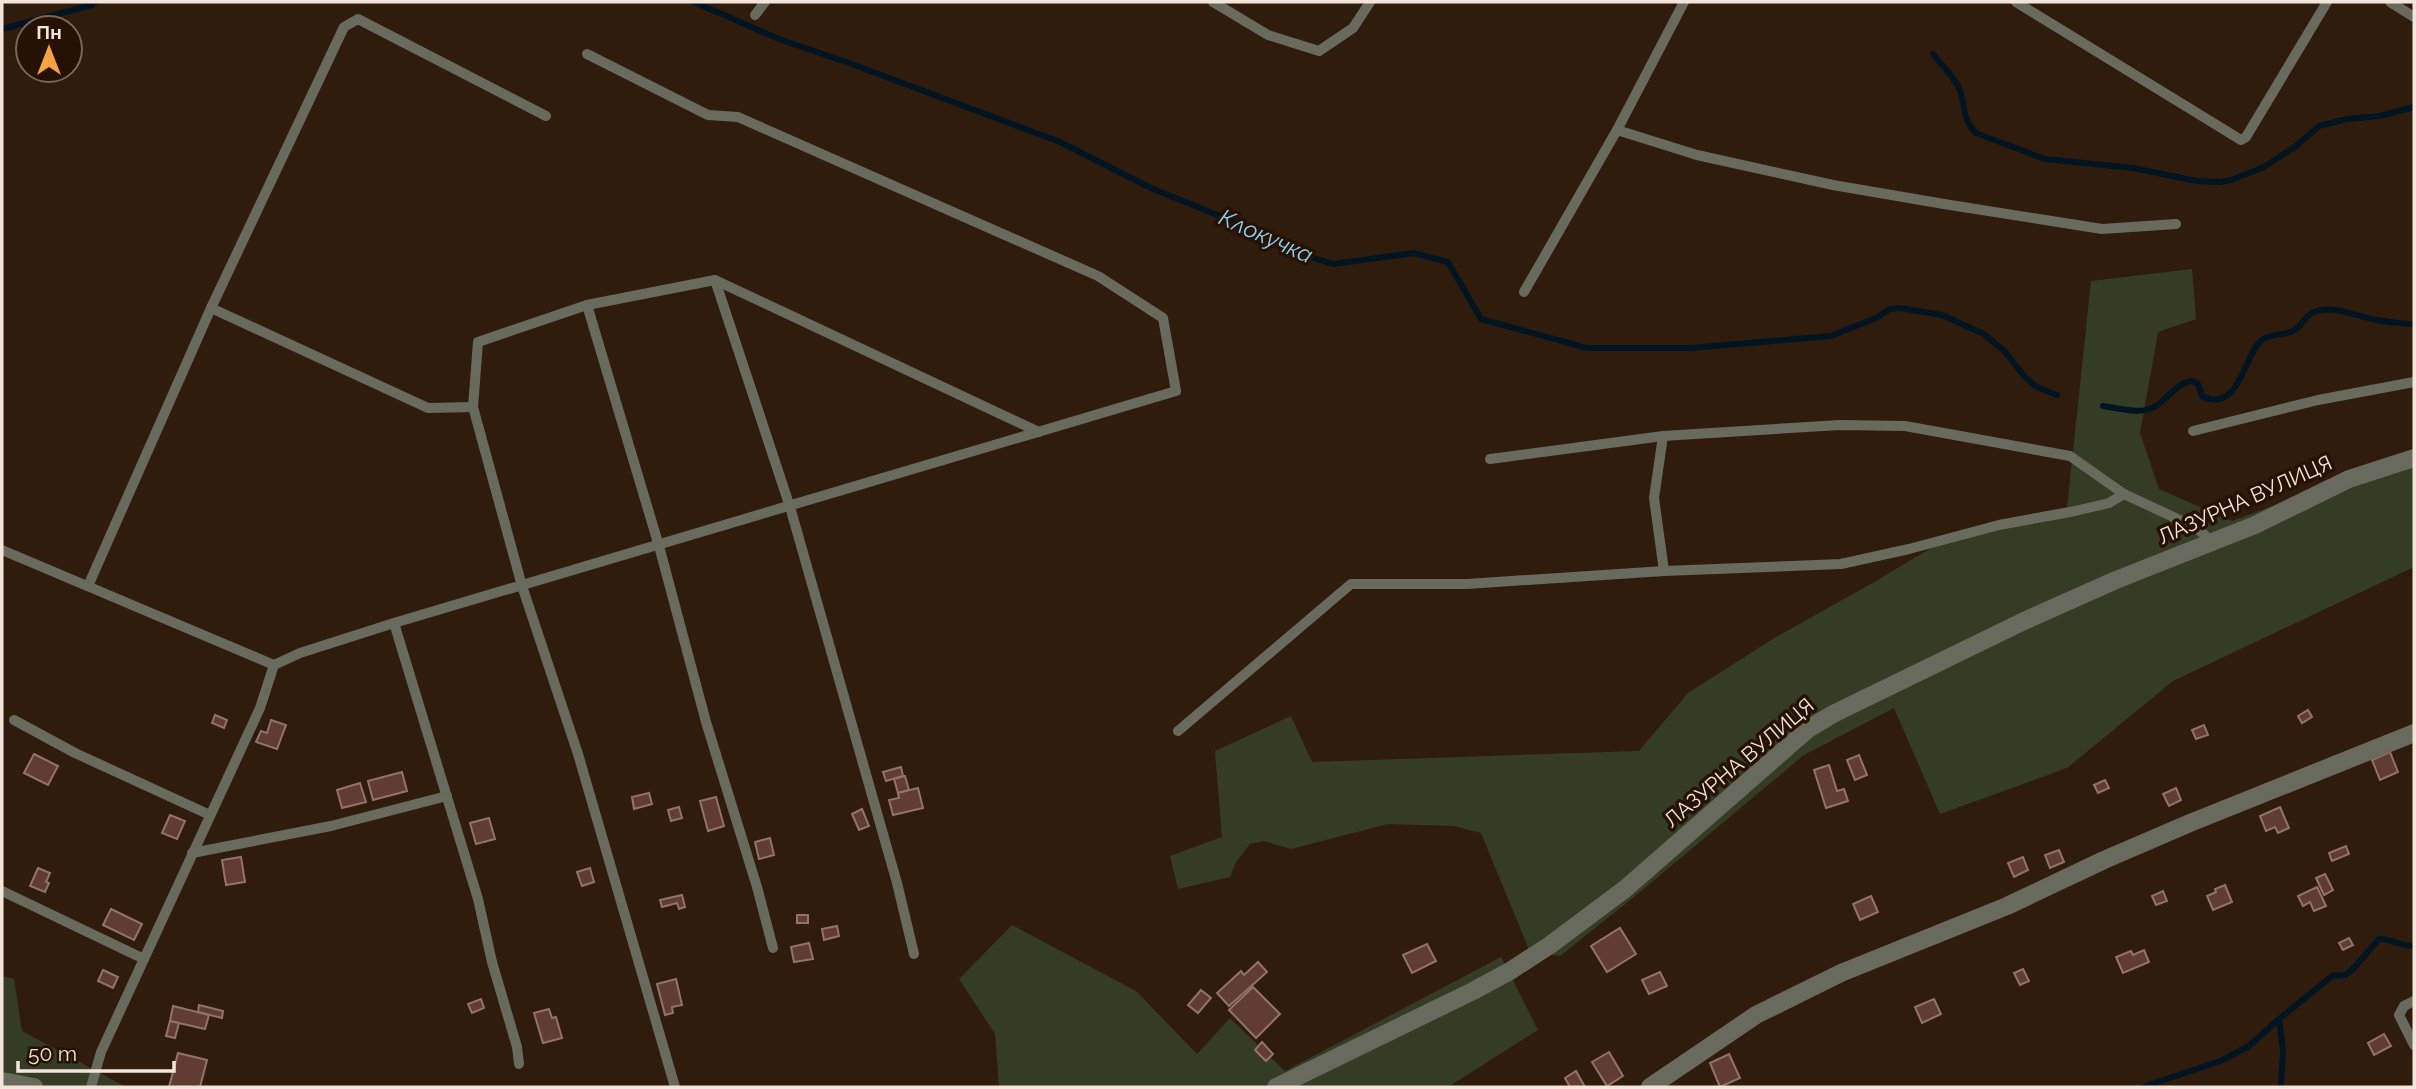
<svg xmlns="http://www.w3.org/2000/svg" width="2416" height="1089" viewBox="0 0 2416 1089" font-family="Raleway,sans-serif">
	<rect width="100%" height="100%" fill="#301c0d"/>
	<g fill="#353c26">
		<path d="M2192,269L2196,319L2158,332L2140,433L2159,489L2232,521L2414,453V567L2173,681L2067,768L1940,814L1894,708L1804,755L1634,897L1560,956L1530,952L1481,833L1454,826L1388,824L1291,849L1263,841L1250,844L1236,862L1230,877L1178,889L1170,856L1222,837L1215,751L1291,716L1312,762L1639,751L1688,693L1776,637L1876,581L1958,532L2067,508L2091,281Z"/>
		<path d="M1012,925L1136,991L1197,1054L1230,1018L1285,1071L1501,957L1538,1030L1448,1087H999L995,1034L959,979Z"/>
		<path d="M2,976L14,979L22,1031L126,1087H2Z"/>
	</g>
	<g fill="none" stroke-linecap="round" stroke-linejoin="round">
		<g stroke="#001521" stroke-width="6">
			<path d="M694,2L779,39L849,63L1060,142L1153,189L1255,230L1297,253L1333,264L1414,253L1448,262L1481,319L1587,348H1691L1831,336L1876,318L1890,309L1900,308L1942,315L1984,334L2006,353L2024,376L2035,386L2057,395"/>
			<path d="M2,29L92,5L96,2"/>
			<path d="M1933,54C1941,64 1952,75 1958,86C1967,104 1960,117 1976,133L2045,159L2133,168L2197,181L2220,182L2231,180L2264,167L2296,146L2319,126L2347,119L2380,116L2414,107"/>
			<path d="M2103,406C2118,408 2140,415 2154,407C2169,399 2174,384 2192,381L2198,384L2202,396C2240,415 2244,353 2262,340C2271,333 2283,336 2293,331C2302,327 2304,317 2312,313C2331,303 2358,317 2376,320C2389,322 2402,324 2414,324"/>
			<path d="M2143,1087L2220,1061L2249,1046L2279,1019"/>
			<path d="M2281,1087L2283,1051L2279,1019L2332,976L2345,975L2353,969L2379,939C2392,939 2401,946 2414,946"/>
		</g>
	</g>
	<g fill="#603c33" stroke="#92736b" stroke-width="2">
		<path d="M2308,710L2312,717L2302,723L2298,716Z"/>
		<path d="M215,715L227,720L224,728L212,723Z"/>
		<path d="M271,720L286,725L277,749L256,742L261,731L267,733Z"/>
		<path d="M2204,725L2208,735L2196,739L2192,730Z"/>
		<path d="M2390,752L2398,772L2380,780L2372,760Z"/>
		<path d="M34,754L58,766L48,785L24,773Z"/>
		<path d="M1859,755L1867,775L1855,780L1847,760Z"/>
		<path d="M1829,765L1837,791L1844,789L1848,801L1826,808L1814,770Z"/>
		<path d="M901,767L903,776L886,781L883,772Z"/>
		<path d="M402,772L407,791L373,800L368,781Z"/>
		<path d="M905,776L909,790L898,793L894,779Z"/>
		<path d="M2105,780L2109,788L2098,793L2094,785Z"/>
		<path d="M360,783L366,802L342,808L337,790Z"/>
		<path d="M918,788L923,808L893,815L889,800L899,798L898,793Z"/>
		<path d="M2176,788L2181,800L2169,806L2163,794Z"/>
		<path d="M649,793L652,804L634,809L632,797Z"/>
		<path d="M716,797L724,826L708,831L700,801Z"/>
		<path d="M679,807L682,818L671,821L668,810Z"/>
		<path d="M2280,807L2289,828L2278,833L2275,827L2266,831L2260,816Z"/>
		<path d="M862,809L869,826L859,830L852,814Z"/>
		<path d="M170,815L185,821L177,839L162,833Z"/>
		<path d="M489,818L495,839L476,844L470,823Z"/>
		<path d="M770,838L774,855L759,859L755,842Z"/>
		<path d="M2346,846L2349,854L2332,861L2329,853Z"/>
		<path d="M2059,850L2064,862L2050,868L2045,855Z"/>
		<path d="M241,857L245,882L226,885L222,860Z"/>
		<path d="M2023,857L2028,870L2014,877L2008,863Z"/>
		<path d="M38,868L50,873L46,882L49,883L45,892L30,886Z"/>
		<path d="M590,868L594,882L582,886L577,872Z"/>
		<path d="M2325,874L2333,890L2324,895L2316,878Z"/>
		<path d="M2225,885L2232,902L2213,910L2207,896L2216,892L2215,889Z"/>
		<path d="M2317,887L2326,906L2314,911L2310,902L2303,906L2298,896Z"/>
		<path d="M2163,891L2167,901L2156,905L2152,896Z"/>
		<path d="M682,895L685,907L679,909L677,903L662,907L660,900Z"/>
		<path d="M1871,896L1878,912L1860,920L1853,904Z"/>
		<path d="M111,909L142,924L134,940L103,925Z"/>
		<rect x="797" y="915" width="11" height="8"/>
		<path d="M837,926L839,936L824,940L822,929Z"/>
		<path d="M1620,928L1636,954L1607,972L1591,946Z"/>
		<path d="M2349,938L2353,945L2343,950L2339,943Z"/>
		<path d="M809,943L813,959L794,962L791,947Z"/>
		<path d="M1427,944L1436,961L1412,973L1403,955Z"/>
		<path d="M2144,950L2149,962L2123,973L2116,957L2131,951L2133,955Z"/>
		<path d="M1258,962L1267,972L1229,1006L1217,993L1241,971L1244,975Z"/>
		<path d="M2023,969L2029,981L2020,985L2014,973Z"/>
		<path d="M103,970L118,977L113,988L98,981Z"/>
		<path d="M1660,972L1667,986L1649,994L1642,980Z"/>
		<path d="M676,979L682,1005L672,1007L673,1013L665,1015L657,984Z"/>
		<path d="M1253,987L1280,1014L1256,1038L1229,1010Z"/>
		<path d="M1201,990L1211,998L1198,1013L1188,1005Z"/>
		<path d="M481,999L484,1008L472,1013L468,1004Z"/>
		<path d="M1934,999L1941,1014L1922,1023L1915,1007Z"/>
		<path d="M199,1005L223,1011L222,1018L198,1012Z"/>
		<path d="M173,1006L209,1015L205,1029L170,1021Z"/>
		<path d="M549,1009L552,1018L556,1017L562,1038L543,1043L534,1013Z"/>
		<path d="M170,1021L179,1023L175,1038L166,1036Z"/>
		<path d="M2384,1034L2391,1046L2374,1055L2368,1043Z"/>
		<path d="M1262,1042L1273,1054L1266,1061L1255,1050Z"/>
		<path d="M1609,1052L1623,1076L1607,1086L1592,1062Z"/>
		<path d="M178,1053L207,1060L200,1087H169Z"/>
		<path d="M1729,1054L1740,1078L1720,1087L1710,1063Z"/>
		<path d="M1576,1071L1585,1087H1570L1565,1078Z"/>
	</g>
	<g fill="none" stroke-linecap="round" stroke-linejoin="round">
		<g stroke="#696a5e" stroke-width="10">
			<path d="M1213,2L1268,35L1319,51L1353,28L1370,2"/>
			<path d="M2016,2L2241,140L2246,137L2327,2"/>
			<path d="M2390,2L2414,17"/>
			<path d="M755,15L765,2"/>
			<path d="M1617,130L1697,155L1833,185L1944,204L2102,229L2176,224"/>
			<path d="M715,280L790,507L897,883L914,954"/>
			<path d="M1524,292L1617,130L1684,2"/>
			<path d="M587,305L659,546L706,722L757,887L773,948"/>
			<path d="M211,308L428,408L473,407"/>
			<path d="M2193,431L2318,400L2414,382"/>
			<path d="M1663,436L1654,498L1664,571"/>
			<path d="M1490,459L1663,436L1840,425L1905,426L2070,456L2124,494L2197,528L2212,542"/>
			<path d="M2,550L274,665"/>
			<path d="M88,586L211,308L344,27L358,19L546,116"/>
			<path d="M394,623L478,899L492,962L517,1047L519,1064"/>
			<path d="M14,720L75,753L210,815"/>
			<path d="M1178,731L1351,584H1467L1664,571L1841,564L1909,549L1999,525L2075,511L2109,503L2124,494"/>
			<path d="M192,853L331,826L447,796"/>
			<path d="M2,891L144,959"/>
			<path d="M2414,1001L2404,1006L2399,1015L2414,1045"/>
			<path d="M91,1087L101,1052L260,708L274,665L300,653L394,623L1176,391L1163,318L1098,276L738,117L708,115L587,54"/>
			<path d="M675,1087L578,754L522,586L473,407L478,342L587,305L715,280L1039,432"/>
		</g>
		<g stroke="#696a5e" stroke-width="18">
			<path d="M2,1081L34,1087"/>
			<path d="M1276,1087L1473,991L1510,971L1550,945L1625,889L1808,729L1833,714L2024,621L2116,580L2255,525L2349,479L2414,458"/>
			<path d="M1650,1087L1756,1015L1841,973L2007,906L2104,860L2190,823L2414,733"/>
		</g>
	</g>
	<g text-anchor="middle" stroke-width="7" stroke-linejoin="round" paint-order="stroke">
		<g font-size="21" fill="#f4e5db" stroke="#261205">
			<text transform="translate(2245 500) rotate(-24)" y="7">ЛАЗУРНА ВУЛИЦЯ</text>
			<text transform="translate(1739 763) rotate(-40)" y="7">ЛАЗУРНА ВУЛИЦЯ</text>
		</g>
		<g font-size="23" font-style="italic" fill="#8cd2f1" stroke="#261205">
			<text transform="translate(1266 236) rotate(24)" y="8">Клокучка</text>
		</g>
	</g>
	<rect width="2416" height="1089" fill="none" stroke="#f4e5db" stroke-width="7"/>
	<g transform="translate(49 49)"><circle r="33" fill="#261205" stroke="#78665b" stroke-width="2"/>
	<path d="M0-5L12 26L0 18L-12 26Z" fill="#f4a344"/>
	<text y="-10" font-size="19" font-weight="bold" text-anchor="middle" fill="#f4e5db">Пн</text>
	</g>
	<path d="M18 1061v10h156v-10" fill="none" stroke="#f4e5db" stroke-width="3.5"/>
	<text x="28" y="1061" font-size="21" fill="#f4e5db" stroke="#261205" stroke-width="5" paint-order="stroke">50 m</text>
</svg>
